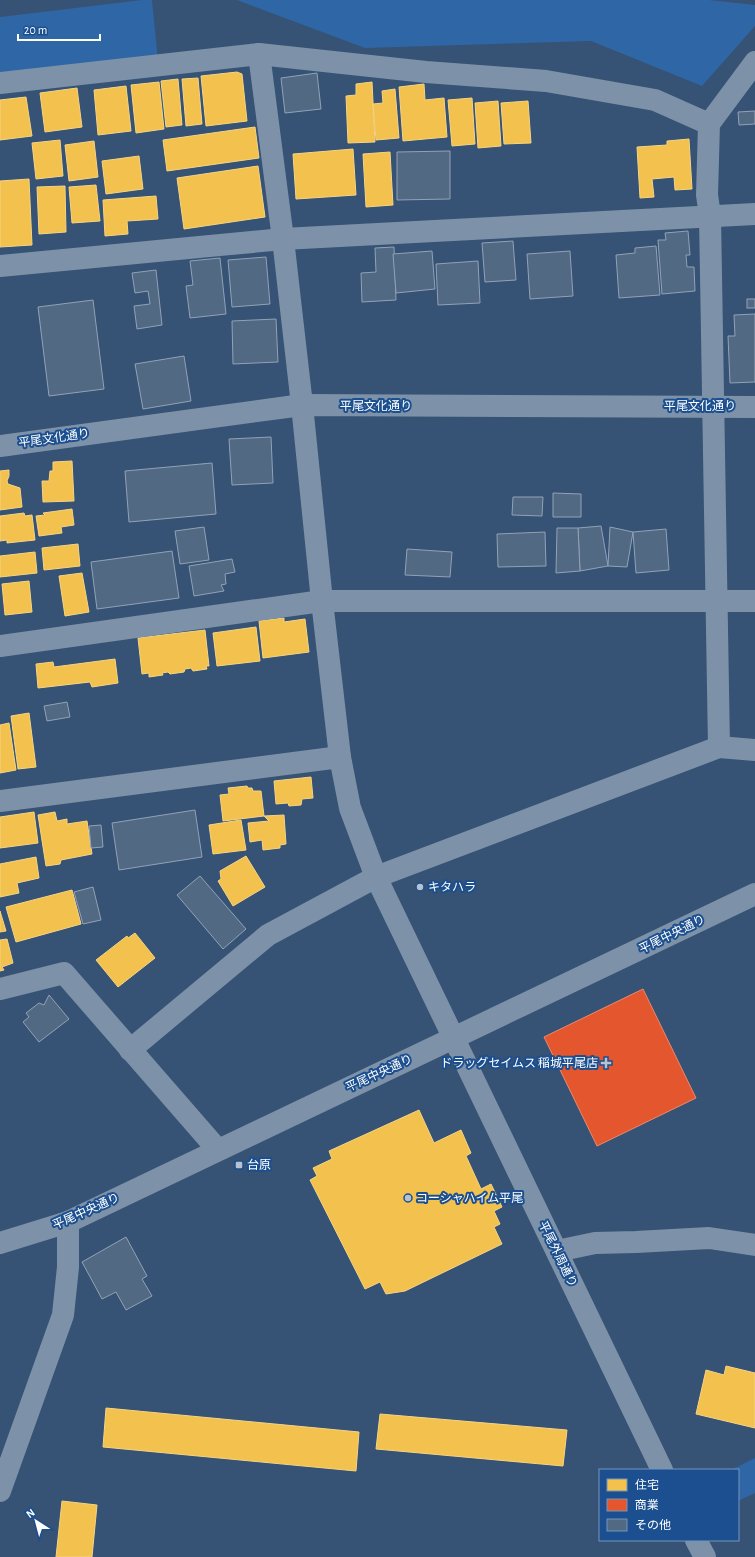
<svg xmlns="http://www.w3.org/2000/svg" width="755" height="1557" viewBox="0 0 755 1557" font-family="'Alegreya Sans','Noto Sans JP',sans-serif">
	<rect width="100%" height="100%" fill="#365274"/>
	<g fill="#2f66a5">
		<path d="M142,0H152L158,61L0,75V17Z"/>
		<path d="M237,0H709L755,5V26L702,86L591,41L365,48Z"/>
		<path d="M755,1458V1493L738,1501V1470H731Z"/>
	</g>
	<g fill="#f2c14e" stroke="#f6d483">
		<path d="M237,72L242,74L247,121L206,126L201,76Z"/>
		<path d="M198,78L202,124L186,126L182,79Z"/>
		<path d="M178,79L182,125L166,127L161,81Z"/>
		<path d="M159,82L164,129L136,133L131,85Z"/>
		<path d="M372,82L375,142L348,143L346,96L356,95V84Z"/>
		<path d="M424,84L425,100L444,98L447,137L403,141L399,87Z"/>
		<path d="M126,86L131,131L98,135L94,90Z"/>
		<path d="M77,88L82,127L45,132L40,93Z"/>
		<path d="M395,89L399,138L376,140L373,104L383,103L382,91Z"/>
		<path d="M26,97L32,136L0,140V100Z"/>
		<path d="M472,98L475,144L452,146L448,100Z"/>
		<path d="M498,101L501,146L478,148L475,103Z"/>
		<path d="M528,101L531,143L504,144L501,103Z"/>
		<path d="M255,127L259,158L167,171L163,140Z"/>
		<path d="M689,139L692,189L675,190L674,177L652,179L654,197L640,198L637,147L667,145V141Z"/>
		<path d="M60,140L63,176L36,179L32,143Z"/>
		<path d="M94,141L98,177L69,181L65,145Z"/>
		<path d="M353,149L356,195L296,199L293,154Z"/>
		<path d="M390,152L393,205L366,207L363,154Z"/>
		<path d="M139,156L143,189L106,194L102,161Z"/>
		<path d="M258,166L265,217L184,229L177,178Z"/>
		<path d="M29,179L32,245L0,247V181Z"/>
		<path d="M96,185L100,221L72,223L69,187Z"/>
		<path d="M65,186L66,232L39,234L37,187Z"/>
		<path d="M156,196L158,219L127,221L128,234L105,236L103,200Z"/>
		<path d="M72,461L74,501L43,502L42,481H49L50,471H53V462Z"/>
		<path d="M9,470V476L7,481L8,484L20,488L22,507L0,510V471Z"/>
		<path d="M72,509L74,525L61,527L62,533L39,536L36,516L45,515L43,513Z"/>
		<path d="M24,513L25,516L32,515L35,540L7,543V540L0,541V516Z"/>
		<path d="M78,544L80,566L44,570L42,548Z"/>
		<path d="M35,552L37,573L0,577V556Z"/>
		<path d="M82,573L89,612L65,616L59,576Z"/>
		<path d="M29,581L32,612L5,615L2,584Z"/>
		<path d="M284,618V622L305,619L309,652L263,658L259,621Z"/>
		<path d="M256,627L260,661L217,666L213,633Z"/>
		<path d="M205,630L209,666H206L207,669L193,671L191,668L185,669L184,672L170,674L168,672L162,673L163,675L149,677V673L142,674L138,638Z"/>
		<path d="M115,659L118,683L92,687L90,682L38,688L36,664L53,662L54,667Z"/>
		<path d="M29,713L36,767L18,769L11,716Z"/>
		<path d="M9,723L16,770L0,773V725Z"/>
		<path d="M311,777L313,798L302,799L301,805L289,806L288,803L276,804L274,781Z"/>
		<path d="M247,786L248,788H252L253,791H261L264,816L223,821L220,795L229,794L228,788Z"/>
		<path d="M34,812L38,843L0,848V817Z"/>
		<path d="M55,812L57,821L67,819V824L87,821L92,854L61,860L60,864L46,866L38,815Z"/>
		<path d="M284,815L286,844L280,845V848L263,850L262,840L250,842L248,823L269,821L264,816Z"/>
		<path d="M241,820L246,850L213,854L209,825Z"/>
		<path d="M246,856L265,887L233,906L218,881L221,879L220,871Z"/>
		<path d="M36,857L39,878L17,883L19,893L0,897V864Z"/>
		<path d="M72,890L81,924L16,942L6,907Z"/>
		<path d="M0,911L6,931L0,932Z"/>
		<path d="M135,933L155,958L118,987L96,960L127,936L128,938Z"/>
		<path d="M7,939L13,963L2,967L4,970L0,971V940Z"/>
		<path d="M419,1110L434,1143L461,1130L471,1153L466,1156L481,1189L491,1184L502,1207L494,1211L500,1224L494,1227L502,1244L405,1291L386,1294L380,1282L365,1289L310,1180L317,1176L313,1168L332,1159L329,1151Z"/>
		<path d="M726,1366L755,1373V1428L696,1414L706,1370L724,1375Z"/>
		<path d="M106,1408L359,1432L356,1471L103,1447Z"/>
		<path d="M380,1414L567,1430L563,1466L376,1449Z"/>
		<path d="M62,1501L97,1505L92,1557H56Z"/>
	</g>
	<path fill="#e4572e" stroke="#ec896d" d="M643,989L696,1098L597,1146L544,1037Z"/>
	<g fill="#526984" stroke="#92a2b6">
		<path d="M317,73L321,109L285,113L281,78Z"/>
		<path d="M755,111V124L739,125L738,112Z"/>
		<path d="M450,151V199L397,200V152Z"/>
		<path d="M688,231L690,255H686L687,267H694L695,291L662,294L658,240H666L665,233Z"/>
		<path d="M513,241L516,280L485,282L482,243Z"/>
		<path d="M656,246L660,295L619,298L616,255L635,253V248Z"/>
		<path d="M394,247L396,300L362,302L361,273L376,272L375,248Z"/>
		<path d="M432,251L435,289L396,293L393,254Z"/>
		<path d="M570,251L573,296L530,299L527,254Z"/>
		<path d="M266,257L270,304L232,307L228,260Z"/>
		<path d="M220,258L226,314L190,318L186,286L193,285L190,261Z"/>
		<path d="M478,261L480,303L438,305L436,264Z"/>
		<path d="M156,270L162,325L137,329L134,306L150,304L148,291L135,293L132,273Z"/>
		<rect x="747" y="299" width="8" height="9"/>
		<path d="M93,300L104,389L49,396L38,307Z"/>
		<path d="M755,314V382L730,383L728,336H735L734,315Z"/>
		<path d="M276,319L278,362L233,364L232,321Z"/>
		<path d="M184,356L191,401L143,409L135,364Z"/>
		<path d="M271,437L273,483L232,485L229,439Z"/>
		<path d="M212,463L216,514L129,522L125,471Z"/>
		<path d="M553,493L581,494V517H553Z"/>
		<path d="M513,497H543L542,516L512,515Z"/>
		<path d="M601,526L608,566L580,571L578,528Z"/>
		<path d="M204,527L209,560L180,564L175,531Z"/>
		<path d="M610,527L633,532L627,567L608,566Z"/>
		<path d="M557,528H578L580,571L556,573Z"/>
		<path d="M666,529L669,570L636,573L633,532Z"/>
		<path d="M545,532L546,566L498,567L497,534Z"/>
		<path d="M407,549L452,552L450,577L405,575Z"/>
		<path d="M172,551L179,598L97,609L91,562Z"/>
		<path d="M232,559L235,572L225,574L226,584L221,585L224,591L194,596L189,566Z"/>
		<path d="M67,702L70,717L47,721L44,706Z"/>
		<path d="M195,810L202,857L119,870L112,823Z"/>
		<path d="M101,825L103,847L91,848L89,826Z"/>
		<path d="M200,876L246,929L223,949L177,895Z"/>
		<path d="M93,887L101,920L83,924L74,892Z"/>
		<path d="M49,995L69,1019L39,1042L23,1022L29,1017L26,1013L39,1003L44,1005Z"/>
		<path d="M126,1237L147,1276L142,1279L152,1296L126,1310L116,1292L102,1299L82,1262Z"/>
	</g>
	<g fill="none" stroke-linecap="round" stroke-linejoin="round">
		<g stroke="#7d92a8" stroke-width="22">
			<path d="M259,54L283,239L302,405"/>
			<path d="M0,83L259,54L426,72L546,81L655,100L709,124"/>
			<path d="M0,266L283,239L755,214"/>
			<path d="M0,646L322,601H755"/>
			<path d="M719,747L710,216L707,195L709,124L755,62"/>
			<path d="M0,801L340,757"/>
			<path d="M0,989L64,973L218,1150"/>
			<path d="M130,1050L268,935L376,877L719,747L755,750"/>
			<path d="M557,1251L595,1243L636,1242L709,1238L755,1245"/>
			<path d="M0,1491L63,1315L68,1267V1222"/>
		</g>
		<g stroke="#7d92a8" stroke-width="22">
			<path d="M302,405L322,601L340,757L350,808L376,877L662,1470"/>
			<path d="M0,446L302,405L755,407"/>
			<path d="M0,1243L68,1222L755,894"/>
			<path d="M696,1540L705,1557"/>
		</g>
	</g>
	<g fill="#b9c2ce" stroke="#1b4f8f" stroke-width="1.5">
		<circle cx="420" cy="887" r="4"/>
		<path d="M604 1057h4v4h4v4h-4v4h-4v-4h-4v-4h4z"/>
		<rect x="235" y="1161" width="8" height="8" rx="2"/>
		<circle cx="408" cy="1198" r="4"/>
	</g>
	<g text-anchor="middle" stroke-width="4" stroke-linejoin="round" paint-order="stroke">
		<g font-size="12" fill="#fff" stroke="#1b4f8f">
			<text x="376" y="410">平尾文化通り</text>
			<text x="700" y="410">平尾文化通り</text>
			<text transform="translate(54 438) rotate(-8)" y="4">平尾文化通り</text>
			<text transform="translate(672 934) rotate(-26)" y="4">平尾中央通り</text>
			<text transform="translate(379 1073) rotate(-25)" y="4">平尾中央通り</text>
			<text transform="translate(86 1211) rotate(-24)" y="4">平尾中央通り</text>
			<text transform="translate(558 1254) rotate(64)" y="4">平尾外周通り</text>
		</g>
		<g font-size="12" fill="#fff" stroke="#1b4f8f" text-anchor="start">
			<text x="428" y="891">キタハラ</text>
			<text x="598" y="1067" text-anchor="end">ドラッグセイムス 稲城平尾店</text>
			<text x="247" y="1169">台原</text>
			<text x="416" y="1202">コーシャハイム平尾</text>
		</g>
	</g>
	<rect x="599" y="1469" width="140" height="72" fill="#1b4f8f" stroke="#7695bc"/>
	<rect x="607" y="1479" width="20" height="12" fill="#f2c14e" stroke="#7695bc"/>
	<text x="635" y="1489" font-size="12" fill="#ffffff">住宅</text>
	<rect x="607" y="1499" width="20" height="12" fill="#e4572e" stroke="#7695bc"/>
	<text x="635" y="1509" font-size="12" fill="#ffffff">商業</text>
	<rect x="607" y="1519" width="20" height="12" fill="#526984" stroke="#7695bc"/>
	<text x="635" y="1529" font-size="12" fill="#ffffff">その他</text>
	<g transform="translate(36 1521) rotate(324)" stroke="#1b4f8f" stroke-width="3" paint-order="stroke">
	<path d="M0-3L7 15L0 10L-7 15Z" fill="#ffffff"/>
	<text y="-6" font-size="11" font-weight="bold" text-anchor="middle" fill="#ffffff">N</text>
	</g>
	<path d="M18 34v6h82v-6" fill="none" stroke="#ffffff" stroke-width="2"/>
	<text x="24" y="34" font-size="12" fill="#ffffff" stroke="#1b4f8f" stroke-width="3" paint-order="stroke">20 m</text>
</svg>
